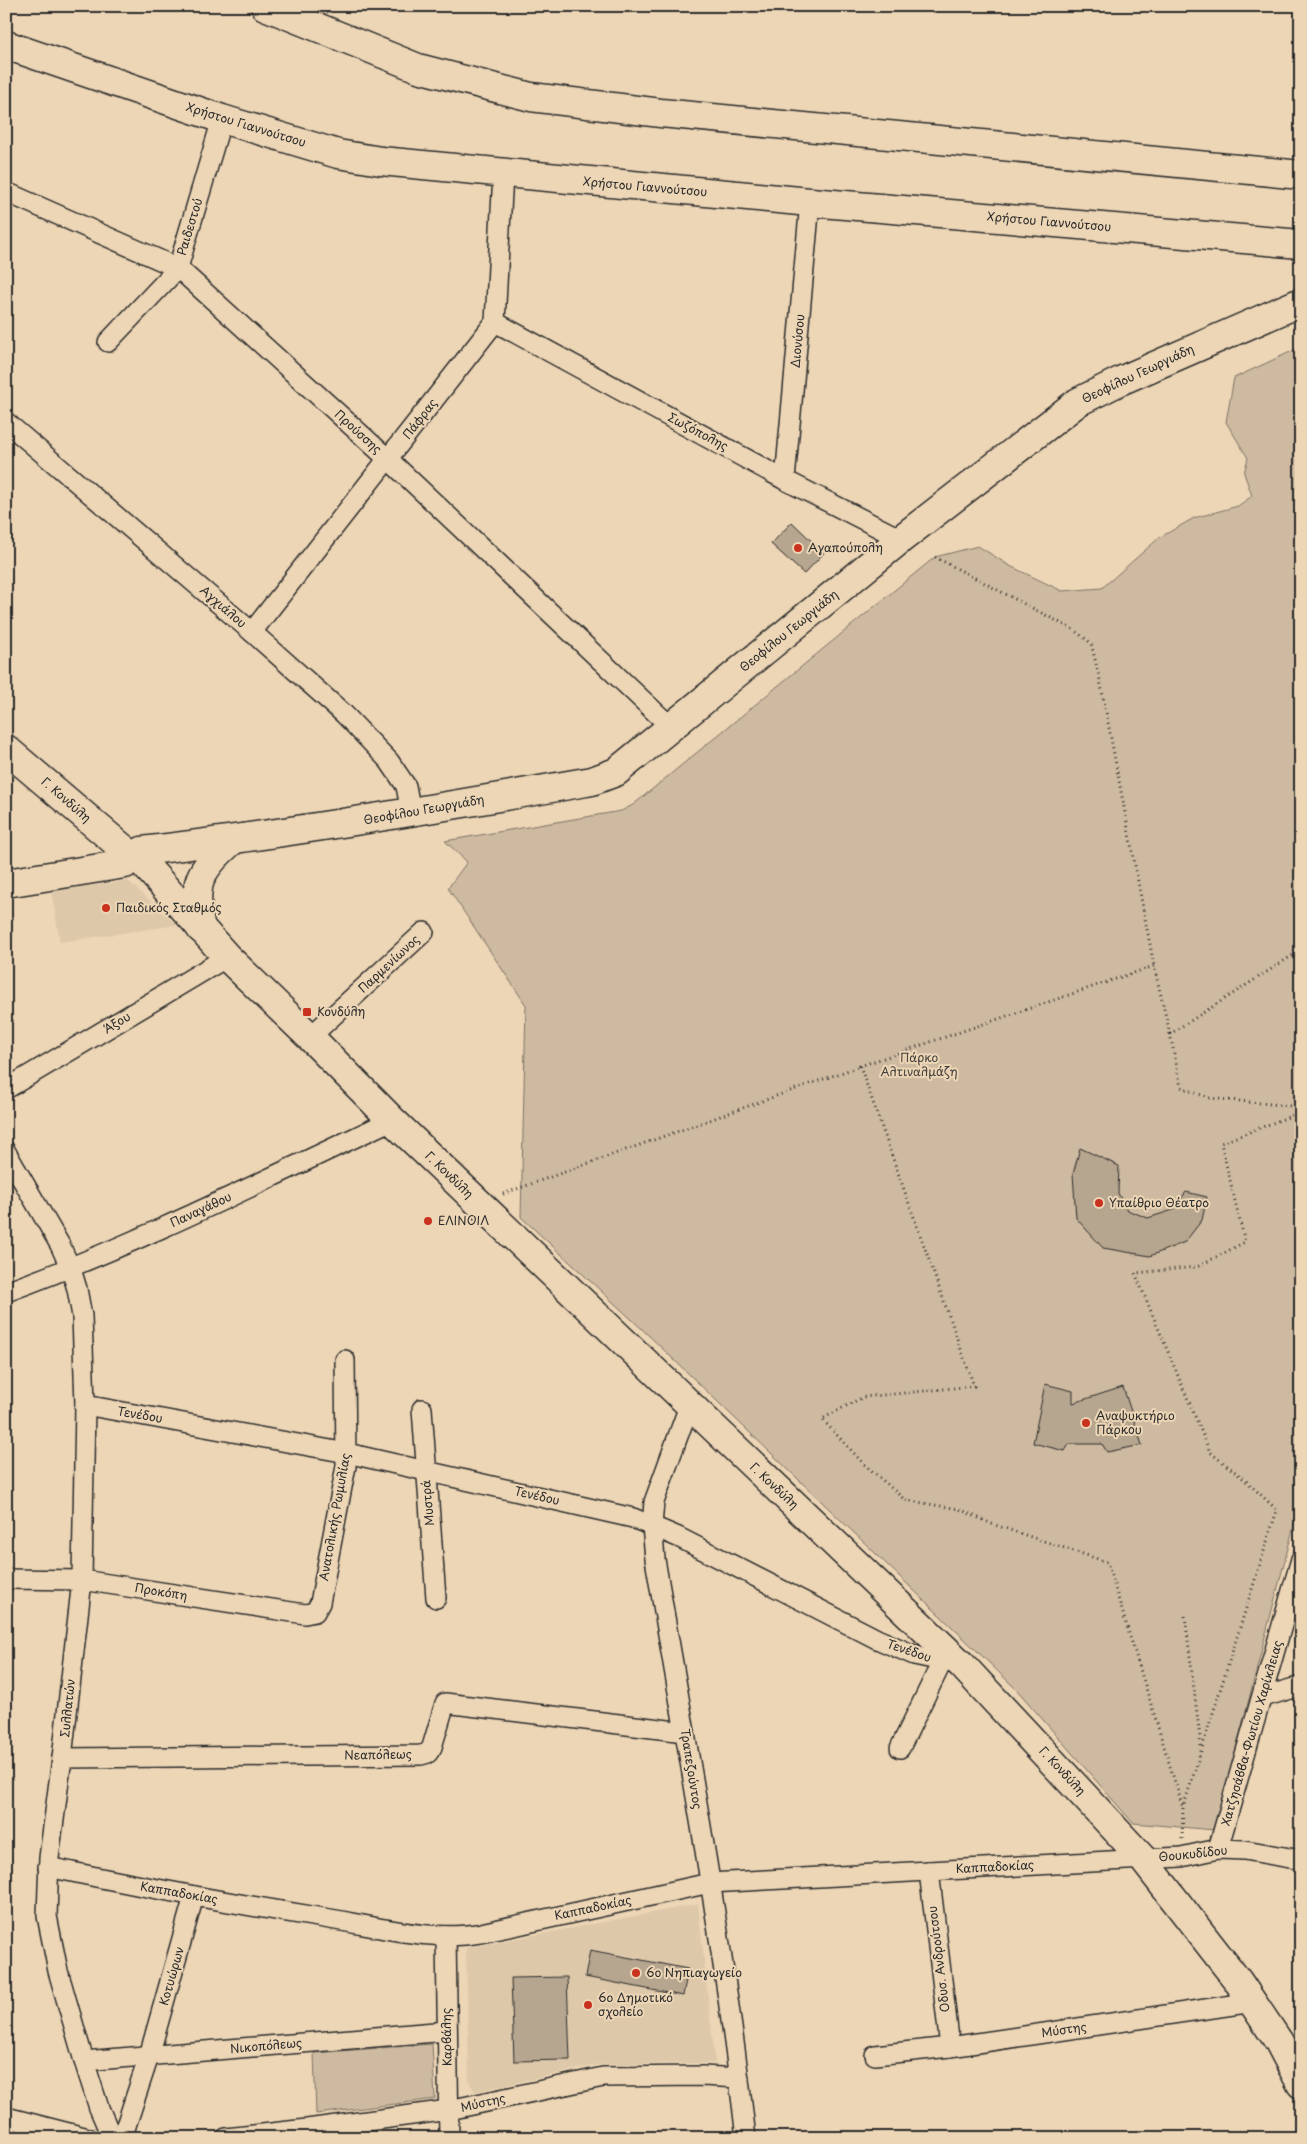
<svg xmlns="http://www.w3.org/2000/svg" width="1307" height="2144" viewBox="0 0 1307 2144" font-family="'Playpen Sans',sans-serif">
	<rect width="100%" height="100%" fill="#edd6b6"/>
	<filter id="ink" filterUnits="userSpaceOnUse"><feTurbulence type="fractalNoise" baseFrequency=".02" numOctaves="2"/><feDisplacementMap in="SourceGraphic" scale="10" xChannelSelector="R" yChannelSelector="G"/><feConvolveMatrix kernelMatrix="1 2 1 2 8 2 1 2 1" color-interpolation-filters="sRGB"/></filter>
	<g filter="url(#ink)">
		<g fill="#ddc8aa">
			<path d="M128,881L177,925L60,942L51,891Z"/>
			<path d="M698,1904L715,2063L597,2065L475,2092L469,2082L466,1948Z"/>
		</g>
		<g fill="#cebaa0" stroke="#7c7266">
			<path d="M1301,347V1498L1215,1830L1133,1823L1017,1690L978,1652L642,1329L521,1217L526,1005L448,888L467,862L445,841L621,811L633,805L935,557L978,546L1010,566L1062,591L1102,588L1159,538L1194,518L1238,506L1252,496L1244,473L1248,458L1226,422L1234,378Z"/>
			<path d="M432,2044L435,2099L316,2114L314,2053Z"/>
		</g>
		<g fill="#b7a68f" stroke="#2b2b2b">
			<path d="M792,522L824,553L804,574L771,544Z"/>
			<path d="M1080,1148L1119,1166L1118,1193L1127,1210L1148,1218L1173,1210L1186,1192L1207,1197L1202,1220L1185,1242L1150,1256L1103,1248L1076,1218L1073,1174Z"/>
			<path d="M1045,1384L1073,1391V1403L1123,1387L1142,1445L1107,1452L1102,1444H1069L1065,1451L1033,1443Z"/>
			<path d="M590,1950L688,1969L683,1996L585,1977Z"/>
			<path d="M567,1977L570,2060L514,2061L511,1978Z"/>
		</g>
		<g fill="none" stroke-linecap="round" stroke-linejoin="round">
			<defs>
				<g id="street">
					<path d="M6,192L178,268L388,459L672,728"/>
					<path d="M495,322L785,480L901,539"/>
					<path d="M108,342L178,268L222,119"/>
					<path d="M6,422L252,632L344,714L389,761L406,786L411,813"/>
					<path d="M785,480L810,202"/>
					<path d="M252,632L495,322L503,174"/>
					<path d="M310,1037L424,932"/>
					<path d="M6,1089L227,957"/>
					<path d="M6,1152L60,1245L71,1269L77,1289L82,1316L85,1405L82,1580L62,1758L49,1858L47,1916L58,1971L84,2061L99,2108L112,2138"/>
					<path d="M6,1292C138,1244 264,1180 392,1120"/>
					<path d="M85,1405L347,1453L633,1518L678,1537L877,1639L914,1655L962,1665"/>
					<path d="M689,1406L654,1502L652,1526L655,1559C688,1752 724,1944 746,2138"/>
					<path d="M422,1409L436,1598"/>
					<path d="M6,1579L82,1580L305,1614L315,1612L320,1603L346,1466L345,1360"/>
					<path d="M1263,1697L1301,1686"/>
					<path d="M900,1748L942,1662"/>
					<path d="M62,1758L421,1755L428,1753L432,1747L445,1703L685,1732"/>
					<path d="M1218,1849L1301,1559"/>
					<path d="M48,1867C142,1887 235,1904 330,1919C379,1927 431,1942 481,1933L710,1883L1181,1857L1218,1849L1245,1850L1301,1860"/>
					<path d="M929,1871L950,2047"/>
					<path d="M446,1936L449,2138"/>
					<path d="M875,2055L950,2047L1253,2002"/>
					<path d="M84,2061L447,2031"/>
					<path d="M6,2117L88,2138"/>
					<path d="M122,2138L149,2056L194,1896"/>
					<path d="M226,2138L307,2129L449,2110L603,2077L703,2076L739,2078"/>
				</g>
				<g id="secondary">
					<path d="M265,6L418,68L531,97L661,113L1301,175"/>
					<path d="M6,45L222,119L338,154L381,161L810,202L1301,244"/>
					<path d="M6,749L126,851"/>
					<path d="M142,851C293,833 442,807 592,781L616,772L901,539L1078,402L1120,381L1301,302"/>
					<path d="M144,864L227,957L310,1037L392,1120L962,1665L1143,1859L1238,1981L1279,2042L1301,2084"/>
					<path d="M6,883L125,864"/>
					<path d="M201,929C191,884 199,869 233,840"/>
				</g>
			</defs>
			<use href="#street" stroke="#2b2b2b" stroke-width="22"/>
			<use href="#secondary" stroke="#2b2b2b" stroke-width="31"/>
			<g stroke="#2b2b2b" stroke-width="3" stroke-dasharray="1 4" stroke-linecap="butt">
				<path d="M935,557L1074,630L1091,643L1100,680L1154,966"/>
				<path d="M1301,950L1170,1034L1181,1087L1209,1098L1301,1107"/>
				<path d="M1170,1034L1154,966L860,1066L974,1386L863,1397L822,1419L863,1463L905,1500L959,1509L992,1524L1107,1562L1183,1808"/>
				<path d="M503,1194L860,1066"/>
				<path d="M1185,1616L1201,1746"/>
				<path d="M1182,1839L1183,1808L1277,1510L1244,1479L1210,1452L1135,1273L1197,1267L1245,1242L1221,1143L1301,1112"/>
			</g>
			<use href="#street" stroke="#edd6b6" stroke-width="19"/>
			<use href="#secondary" stroke="#edd6b6" stroke-width="28"/>
		</g>
	</g>
	<g fill="#c8321e" stroke="#edd6b6" stroke-width="2">
		<circle cx="798" cy="548" r="5"/>
		<circle cx="106" cy="908" r="5"/>
		<rect x="302" y="1007" width="10" height="10" rx="2.5"/>
		<circle cx="1099" cy="1203" r="5"/>
		<circle cx="428" cy="1221" r="5"/>
		<circle cx="1086" cy="1423" r="5"/>
		<circle cx="636" cy="1973" r="5"/>
		<circle cx="588" cy="2005" r="5"/>
	</g>
	<g text-anchor="middle" stroke-width="4" stroke-linejoin="round" paint-order="stroke">
		<g font-size="12" fill="#2b2b2b" stroke="#edd6b6">
			<text transform="translate(246 125) rotate(17)" y="4">Χρήστου Γιαννούτσου</text>
			<text transform="translate(645 187) rotate(5)" y="4">Χρήστου Γιαννούτσου</text>
			<text transform="translate(1049 222) rotate(5)" y="4">Χρήστου Γιαννούτσου</text>
			<text transform="translate(190 227) rotate(-73)" y="4">Ραιδεστού</text>
			<text transform="translate(798 341) rotate(-85)" y="4">Διονύσου</text>
			<text transform="translate(1138 374) rotate(-25)" y="4">Θεοφίλου Γεωργιάδη</text>
			<text transform="translate(420 419) rotate(-52)" y="4">Πάφρας</text>
			<text transform="translate(358 432) rotate(42)" y="4">Προύσσης</text>
			<text transform="translate(698 432) rotate(28)" y="4">Σωζόπολης</text>
			<text transform="translate(223 607) rotate(41)" y="4">Αγχιάλου</text>
			<text transform="translate(789 631) rotate(-39)" y="4">Θεοφίλου Γεωργιάδη</text>
			<text transform="translate(66 800) rotate(41)" y="4">Γ. Κονδύλη</text>
			<text transform="translate(424 810) rotate(-10)" y="4">Θεοφίλου Γεωργιάδη</text>
			<text transform="translate(389 964) rotate(-43)" y="4">Παρμενίωνος</text>
			<text transform="translate(117 1023) rotate(-31)" y="4">Άξου</text>
			<text transform="translate(449 1175) rotate(44)" y="4">Γ. Κονδύλη</text>
			<text transform="translate(201 1210) rotate(-25)" y="4">Παναγάθου</text>
			<text transform="translate(140 1415) rotate(10)" y="4">Τενέδου</text>
			<text transform="translate(774 1486) rotate(43)" y="4">Γ. Κονδύλη</text>
			<text transform="translate(537 1496) rotate(13)" y="4">Τενέδου</text>
			<text transform="translate(428 1503) rotate(-95)" y="4">Μυστρά</text>
			<text transform="translate(335 1517) rotate(-80)" y="4">Ανατολικής Ρωμυλίας</text>
			<text transform="translate(161 1592) rotate(9)" y="4">Προκόπη</text>
			<text transform="translate(909 1651) rotate(19)" y="4">Τενέδου</text>
			<text transform="translate(68 1708) rotate(-84)" y="4">Συλλατών</text>
			<text transform="translate(1252 1733) rotate(-74)" y="4">Χατζησάββα-Φωτίου Χαρίκλειας</text>
			<text transform="translate(378 1755) rotate(-1)" y="4">Νεαπόλεως</text>
			<text transform="translate(691 1769) rotate(81)" y="4">Τραπεζούντος</text>
			<text transform="translate(1062 1771) rotate(47)" y="4">Γ. Κονδύλη</text>
			<text transform="translate(1193 1854) rotate(-6)" y="4">Θουκυδίδου</text>
			<text transform="translate(995 1867) rotate(-3)" y="4">Καππαδοκίας</text>
			<text transform="translate(179 1893) rotate(10)" y="4">Καππαδοκίας</text>
			<text transform="translate(593 1908) rotate(-12)" y="4">Καππαδοκίας</text>
			<text transform="translate(939 1959) rotate(-97)" y="4">Οδυσ. Ανδρούτσου</text>
			<text transform="translate(172 1976) rotate(-74)" y="4">Κοτυώρων</text>
			<text transform="translate(1064 2030) rotate(-8)" y="4">Μύστης</text>
			<text transform="translate(447 2037) rotate(-91)" y="4">Καρβάλης</text>
			<text transform="translate(266 2046) rotate(-5)" y="4">Νικοπόλεως</text>
			<text transform="translate(483 2103) rotate(-13)" y="4">Μύστης</text>
		</g>
		<g font-size="12" fill="#2b2b2b" stroke="#edd6b6" text-anchor="start">
			<text x="808" y="552">Αγαπούπολη</text>
			<text x="116" y="912">Παιδικός Σταθμός</text>
			<text x="317" y="1016">Κονδύλη</text>
			<text x="1109" y="1207">Υπαίθριο Θέατρο</text>
			<text x="438" y="1225">ΕΛΙΝΟΙΛ</text>
			<text x="1096" y="1420">Αναψυκτήριο<tspan x="1096" dy="14">Πάρκου</tspan></text>
			<text x="646" y="1977">6ο Νηπιαγωγείο</text>
			<text x="598" y="2002">6ο Δημοτικό<tspan x="598" dy="14">σχολείο</tspan></text>
		</g>
		<g font-size="12" fill="#43403d" stroke="#edd6b6">
			<text x="919" y="1062">Πάρκο<tspan x="919" dy="14">Αλτιναλμάζη</tspan></text>
		</g>
	</g>
	<rect width="1307" height="2144" fill="none" stroke="#edd6b6" stroke-width="25"/>
	<rect x="12" y="12" width="1282" height="2119" fill="none" stroke="#2b2b2b" stroke-width="2" filter="url(#ink)"/>
</svg>
